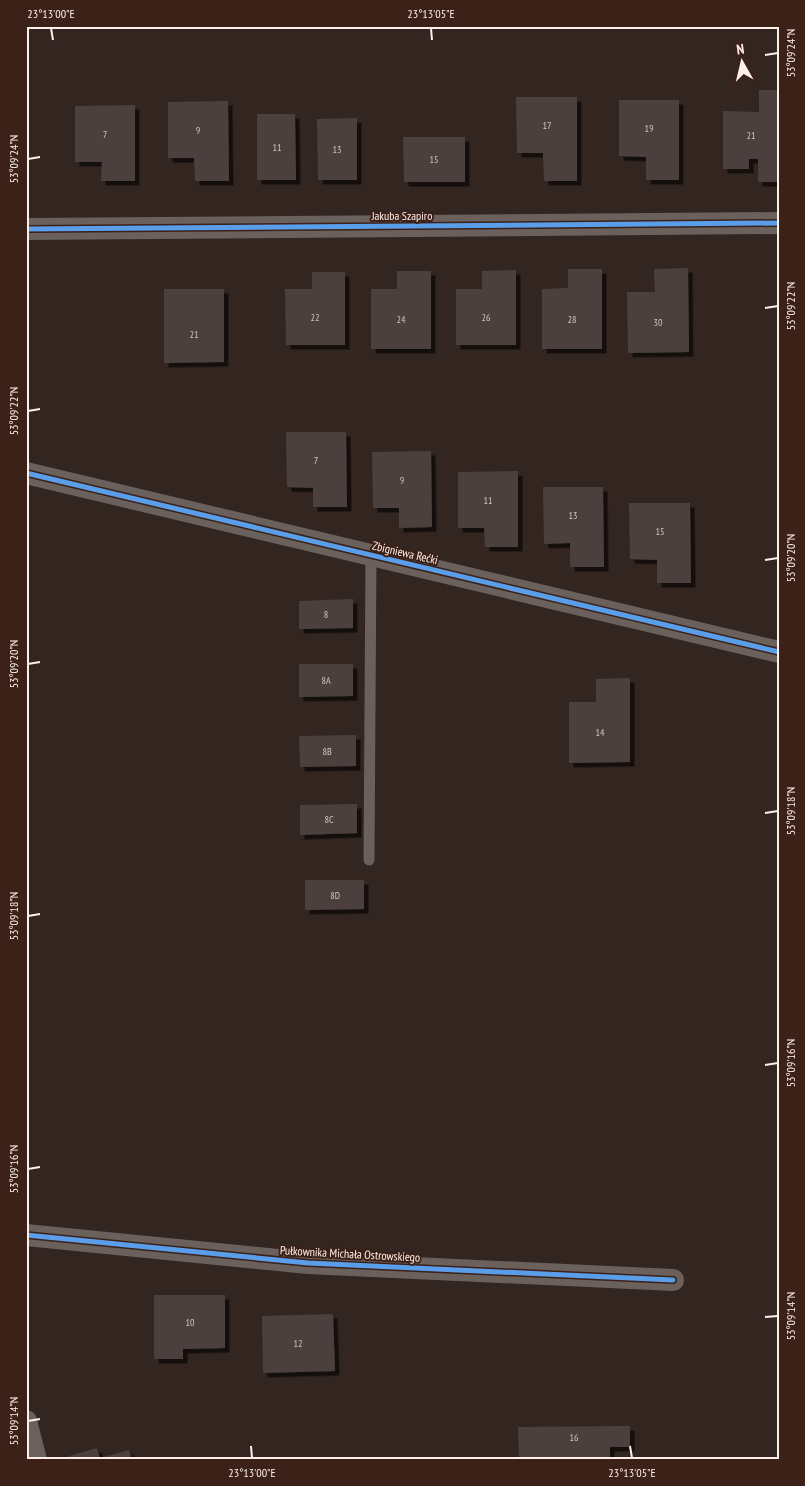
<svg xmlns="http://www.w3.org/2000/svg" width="805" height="1486" viewBox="0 0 805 1486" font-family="'PT Sans Narrow',sans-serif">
	<defs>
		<filter id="shadow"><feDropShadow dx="4.5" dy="4.5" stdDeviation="0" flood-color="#0009"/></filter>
	</defs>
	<rect width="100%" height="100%" fill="#332520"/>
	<g fill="#4c413c" filter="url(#shadow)">
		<path d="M759,90H779V182H758V159H749V169H723V111L759,112Z"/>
		<path d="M516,97H577V181H544L543,153H517Z"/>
		<path d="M619,100H679V180H646V157L619,156Z"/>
		<path d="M228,101L229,181H195L194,158H168V102Z"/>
		<path d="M135,105V181H101L102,162H75V106Z"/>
		<path d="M257,114H295L296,180H257Z"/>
		<path d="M357,118V180H318L317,119Z"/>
		<path d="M403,137H465V182H404Z"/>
		<path d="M688,268L689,352L628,353L627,292H655L654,269Z"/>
		<path d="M568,269H602V349H542V289L568,288Z"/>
		<path d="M516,270V345H456V289H482V271Z"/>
		<path d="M397,271H431V349H371V289H397Z"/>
		<path d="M312,272H345V345H286L285,289H312Z"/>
		<path d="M164,289H224V362L164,363Z"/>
		<path d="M286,432H346L347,507H313V488L287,487Z"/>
		<path d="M431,451L432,527L399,528V508H373L372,452Z"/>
		<path d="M518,471V547H485L484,528H458V472Z"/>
		<path d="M543,487H603L604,567H570V543L544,544Z"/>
		<path d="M629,503H690L691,583H657V560L630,559Z"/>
		<path d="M353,599V628L299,629V601Z"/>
		<path d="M299,664H353V696L299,697Z"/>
		<path d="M630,678V762L569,763V702H596V679Z"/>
		<path d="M356,735V766L300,767L299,736Z"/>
		<path d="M357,804V833L300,835V805Z"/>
		<path d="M305,880H364V909L305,910Z"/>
		<path d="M154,1295H225V1348L183,1349V1359H154Z"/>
		<path d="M333,1314L335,1371L263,1373L262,1316Z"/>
		<path d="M630,1426V1447H610V1460H519L518,1427Z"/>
		<path d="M97,1448L100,1458L129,1450L132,1460H70L69,1456Z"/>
	</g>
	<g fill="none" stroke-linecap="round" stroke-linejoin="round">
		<path stroke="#6a605c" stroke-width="11" d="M369,860L371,555"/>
		<g stroke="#6a605c" stroke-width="22">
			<path d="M26,229L779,223"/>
			<path d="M26,473L779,652"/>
			<path d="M26,1235L308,1263L673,1280"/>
			<path d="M26,1421L36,1460"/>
		</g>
		<defs>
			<g id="cycleway">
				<path d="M26,229L779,223"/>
				<path d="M26,473L779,652"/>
				<path d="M26,1235L308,1263L673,1280"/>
			</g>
		</defs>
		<use href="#cycleway" stroke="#3b2118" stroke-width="8"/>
		<use href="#cycleway" stroke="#5a9eea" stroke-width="5"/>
	</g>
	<path fill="none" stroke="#fdefea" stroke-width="2" d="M51,28L53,40M431,28L432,40M765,55L778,53M28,159L40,157M765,308L778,306M28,411L40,409M765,560L778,558M28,664L40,662M765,813L778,811M28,916L40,914M765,1065L778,1063M28,1169L40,1167M765,1317L778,1316M28,1421L40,1419M251,1446L252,1458M630,1446L632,1458"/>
	<g text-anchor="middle" stroke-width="4" stroke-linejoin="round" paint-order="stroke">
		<g font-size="10" fill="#d1c4be">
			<text x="547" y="129">17</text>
			<text x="649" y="132">19</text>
			<text x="198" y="134">9</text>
			<text x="105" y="138">7</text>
			<text x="751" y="139">21</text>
			<text x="277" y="151">11</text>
			<text x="337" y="153">13</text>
			<text x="434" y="163">15</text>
			<text x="315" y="321">22</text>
			<text x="486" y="321">26</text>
			<text x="401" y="323">24</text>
			<text x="572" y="323">28</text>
			<text x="658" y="326">30</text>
			<text x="194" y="338">21</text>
			<text x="316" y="464">7</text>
			<text x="402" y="484">9</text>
			<text x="488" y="504">11</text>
			<text x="573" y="519">13</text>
			<text x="660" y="535">15</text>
			<text x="326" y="618">8</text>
			<text x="326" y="684">8A</text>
			<text x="600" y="736">14</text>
			<text x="327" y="755">8B</text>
			<text x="329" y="823">8C</text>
			<text x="335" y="899">8D</text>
			<text x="190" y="1326">10</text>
			<text x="298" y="1347">12</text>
			<text x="574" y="1441">16</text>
		</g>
		<g font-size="12" fill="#fdefea" stroke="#3b2118">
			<text x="402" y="220">Jakuba Szapiro</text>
			<text transform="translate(405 553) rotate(13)" y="4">Zbigniewa Rećki</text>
			<text transform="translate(350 1254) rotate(3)" y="4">Pułkownika Michała Ostrowskiego</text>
		</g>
	</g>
	<rect width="805" height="1486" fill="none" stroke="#3b2118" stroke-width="55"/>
	<g transform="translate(742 62) rotate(352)" stroke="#3b2118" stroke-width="4" paint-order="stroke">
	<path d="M0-4L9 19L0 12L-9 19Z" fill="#fdefea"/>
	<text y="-8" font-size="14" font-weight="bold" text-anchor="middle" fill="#fdefea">N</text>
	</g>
	<rect x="28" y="28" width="750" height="1430" fill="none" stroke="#fdefea" stroke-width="2"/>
	<g font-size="12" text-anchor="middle" fill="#fdefea">
		<text x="51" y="18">23°13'00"E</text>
		<text x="431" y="18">23°13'05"E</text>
		<text transform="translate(791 53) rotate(-90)" y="4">53°09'24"N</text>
		<text transform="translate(14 159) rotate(-90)" y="4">53°09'24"N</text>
		<text transform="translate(791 306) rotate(-90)" y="4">53°09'22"N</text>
		<text transform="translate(14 411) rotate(-90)" y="4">53°09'22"N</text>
		<text transform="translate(791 558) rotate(-90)" y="4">53°09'20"N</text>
		<text transform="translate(14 664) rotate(-90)" y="4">53°09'20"N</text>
		<text transform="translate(791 811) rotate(-90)" y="4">53°09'18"N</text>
		<text transform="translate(14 916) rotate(-90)" y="4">53°09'18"N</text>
		<text transform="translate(791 1063) rotate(-90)" y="4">53°09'16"N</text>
		<text transform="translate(14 1169) rotate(-90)" y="4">53°09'16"N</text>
		<text transform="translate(791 1316) rotate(-90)" y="4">53°09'14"N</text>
		<text transform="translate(14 1421) rotate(-90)" y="4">53°09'14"N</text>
		<text x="252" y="1477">23°13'00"E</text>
		<text x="632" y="1477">23°13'05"E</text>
	</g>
</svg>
